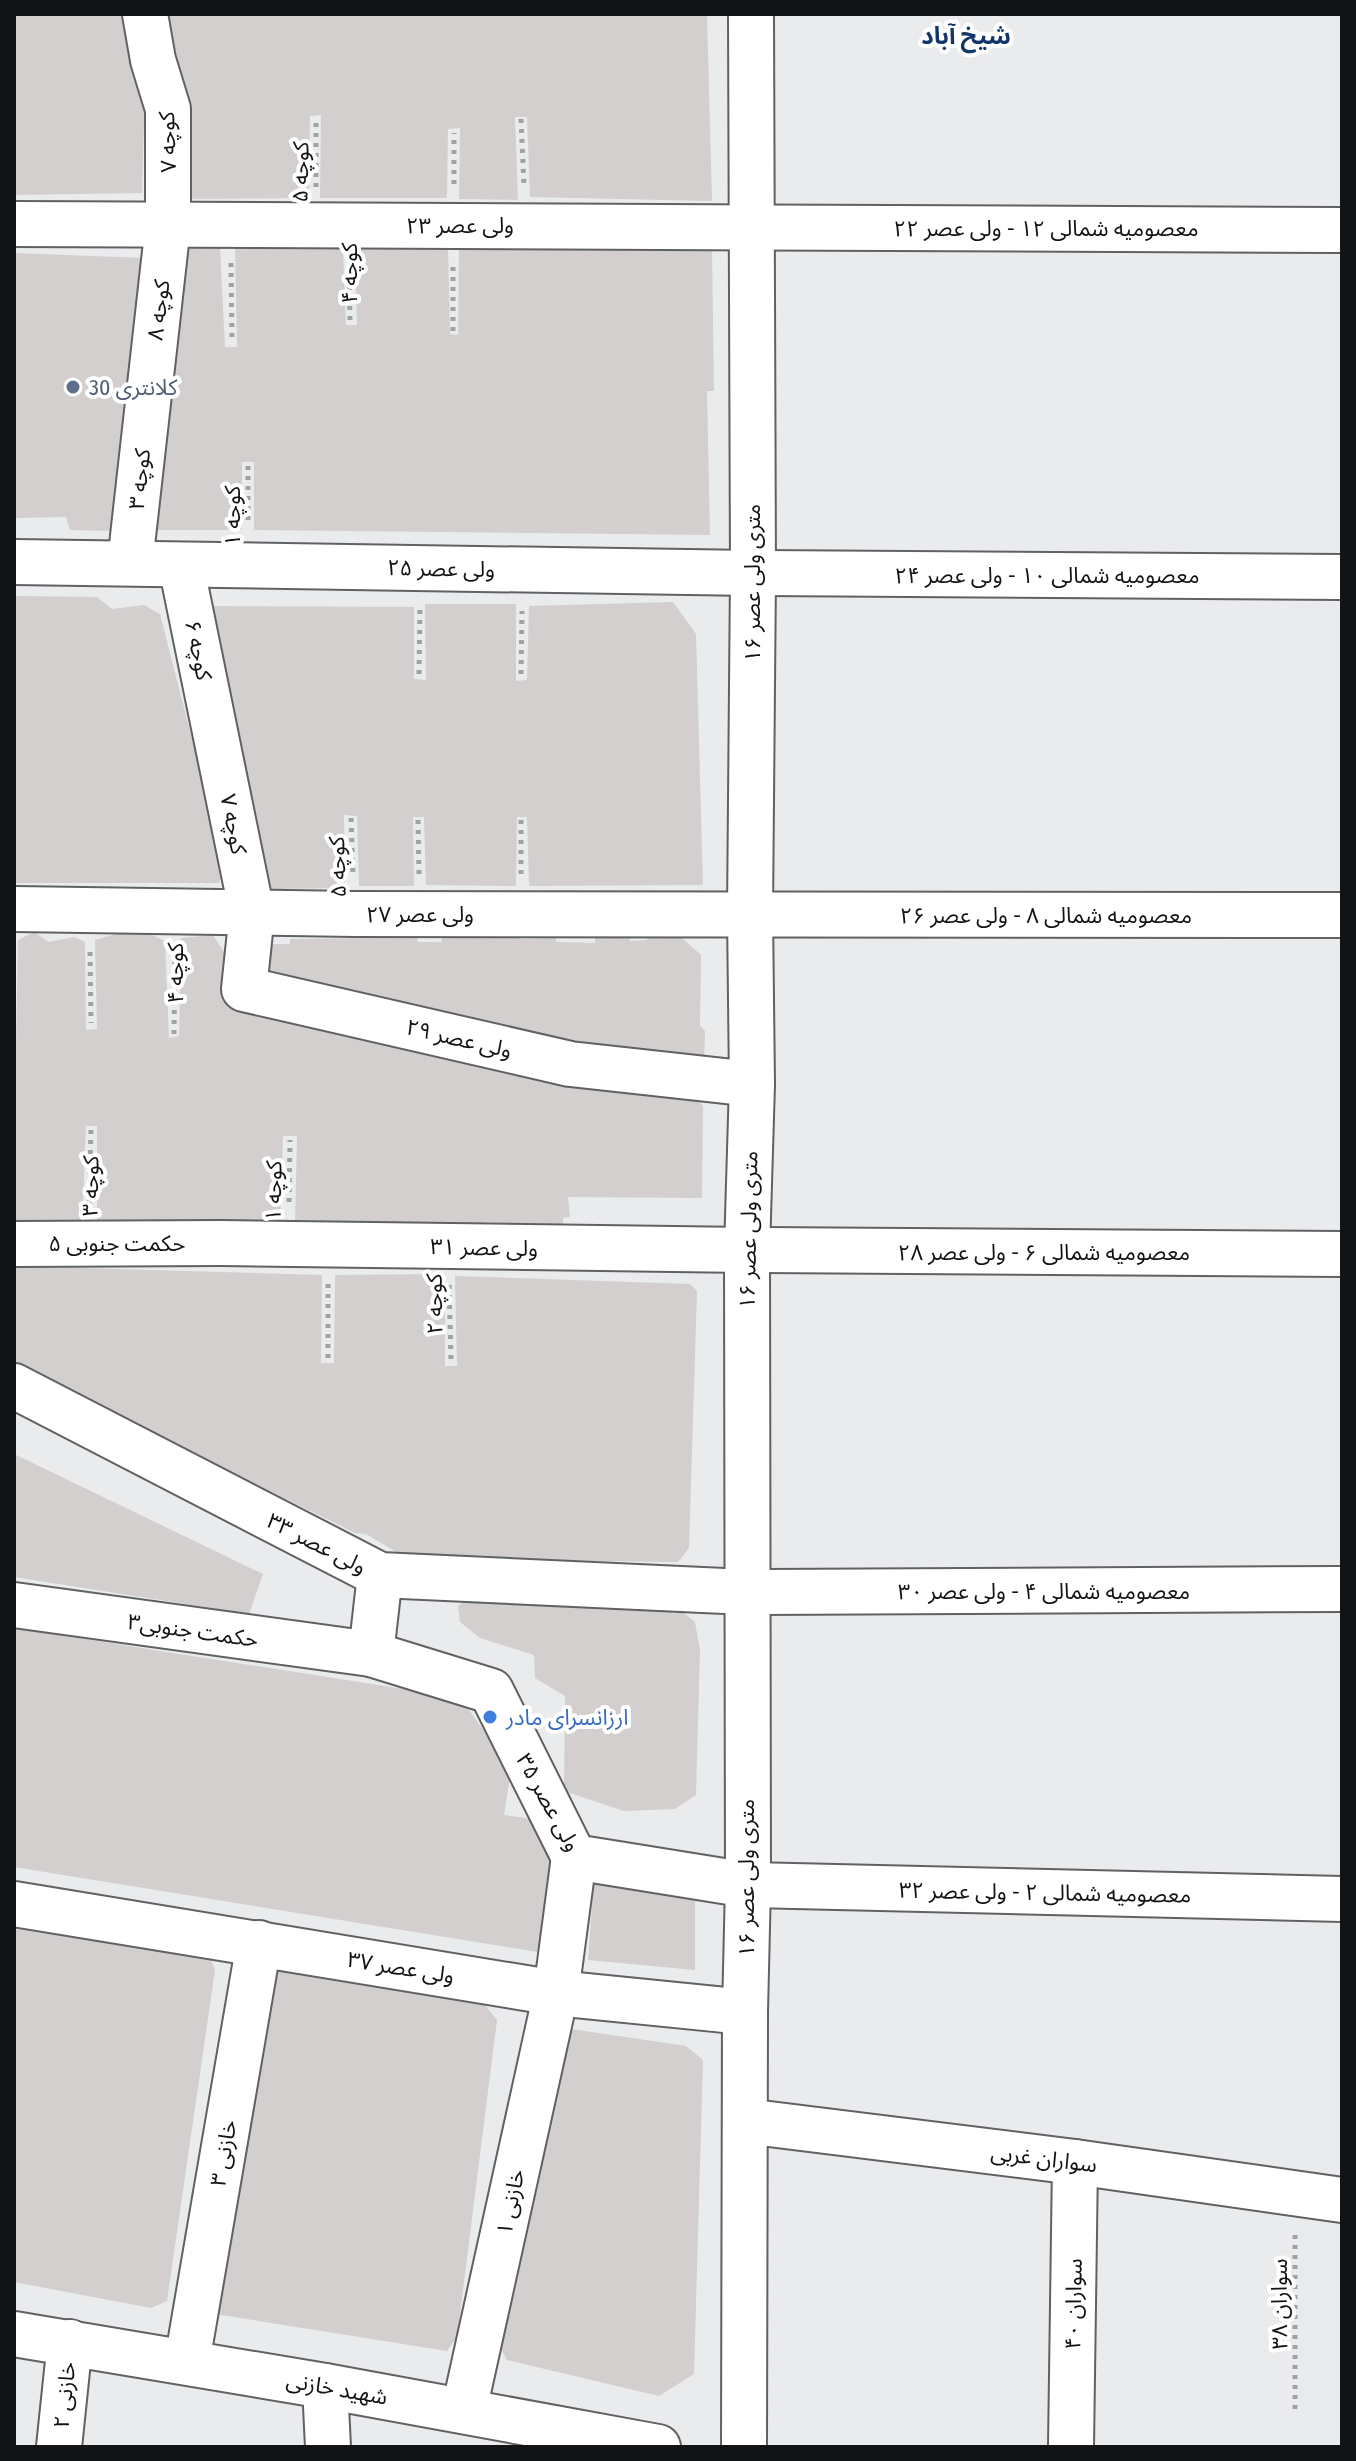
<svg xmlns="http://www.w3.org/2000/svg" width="1356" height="2461" viewBox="0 0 1356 2461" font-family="'Fira Sans Condensed','Noto Sans Arabic',sans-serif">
	<rect width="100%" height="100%" fill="#eaebed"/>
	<g fill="#d2cfce">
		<path d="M14,14H127L145,83L142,193L14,195Z"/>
		<path d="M156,14H707L712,201L530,197L527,117H515L518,200L459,199L460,128L448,129L447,198H320L321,115L310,116L309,198L175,199Z"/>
		<path d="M448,245L450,334L455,335L458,334L459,246L712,248L714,391H707L710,535L254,530V462H242V530H154L175,248L220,247L225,347H237L235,247L343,249L346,325H357L355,249Z"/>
		<path d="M14,253L144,258L117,531L70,530L66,517L14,518Z"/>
		<path d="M14,596L97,597L112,609L144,605L160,614L225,868L219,883H14Z"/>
		<path d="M673,602L696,634L703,885L529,886L527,817H517L516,886L426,885L424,817H413L414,886H359L357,816L344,815L345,888L270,889L262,883L192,606L414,607V679L426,680L425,604H516V681L527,680L529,606Z"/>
		<path d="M400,930L417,936L418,942H442L441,933L509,930L521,939L555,938L557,942L595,943V937L630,935V941L647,940L646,935L660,934L665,938H682L701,955L700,1025L705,1031L704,1067L551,1045L261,973L264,944H290V939L369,938V933Z"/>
		<path d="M34,932L49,942L74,937L85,942L86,1030L97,1029L95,940L116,934H150L165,941L169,1038L179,1036L181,938L213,935L228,958L226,995L692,1092L703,1106L702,1198L568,1197L570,1217L563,1218V1230L529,1225L487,1222L475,1232L414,1230L413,1223L295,1227L297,1136H283L280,1227L108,1230L97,1221V1126H86L82,1230L14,1228V1045H16L18,940Z"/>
		<path d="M14,1266L322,1275L321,1363H334L335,1275L445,1274V1366H457L455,1276L690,1284L697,1291L689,1548L678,1562L444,1559L398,1553L366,1534L355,1533L14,1365Z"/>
		<path d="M14,1454L263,1574L249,1614L14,1577Z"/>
		<path d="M470,1597L684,1613L695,1622L700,1650L696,1795L675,1809L624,1811L564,1791L565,1696L535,1678L534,1655L480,1638L460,1622L458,1606Z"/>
		<path d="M14,1628L461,1698L511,1770L504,1815L531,1819L560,1868L544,1953L14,1867Z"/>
		<path d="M595,1865L695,1892V1970L588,1960Z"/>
		<path d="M14,1929L210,1957L215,1970L167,2301L151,2308L14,2282Z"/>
		<path d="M264,1968L484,2004L497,2020L457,2337L447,2351L209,2313Z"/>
		<path d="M558,2027L686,2046L703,2060L694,2374L659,2396L507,2360L498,2344Z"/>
	</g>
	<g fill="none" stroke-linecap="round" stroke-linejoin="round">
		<defs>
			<g id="minor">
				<path d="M14,224L1342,230"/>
				<path d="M14,562L753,573L1342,577"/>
				<path d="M130,563L168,225V109L153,60L145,14"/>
				<path d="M181,565L252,913L244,989L570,1064L752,1084"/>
				<path d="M14,909L355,914L1342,915"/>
				<path d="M14,1244L221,1243L747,1250L1342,1254"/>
				<path d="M14,1386L380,1575L746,1592L1342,1589"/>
				<path d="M380,1575L371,1654L491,1691L574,1857L748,1885L1342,1899"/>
				<path d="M14,1605L371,1654"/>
				<path d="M14,1904L556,1993L745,2012"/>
				<path d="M745,2121L1075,2162L1342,2200"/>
				<path d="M14,2334L325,2386L658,2447"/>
				<path d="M187,2362L259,1943"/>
				<path d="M325,2386L328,2447"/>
				<path d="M464,2410L556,1993L574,1857"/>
				<path d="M59,2447L70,2342"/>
				<path d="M744,2447L745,2012L748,1885L747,1250L752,1084L750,914L753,573L751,14"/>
				<path d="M1071,2447L1075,2162"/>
			</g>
		</defs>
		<use href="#minor" stroke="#606163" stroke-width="48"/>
		<g stroke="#a1a2a4" stroke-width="5" stroke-dasharray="4 6" stroke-linecap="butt">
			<path d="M521,119L524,186"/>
			<path d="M454,184V133"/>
			<path d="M316,187V120"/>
			<path d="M231,263L232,342"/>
			<path d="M349,266L350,321"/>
			<path d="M453,331V266"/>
			<path d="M248,466V525"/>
			<path d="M419,674L420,607"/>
			<path d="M521,674L522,611"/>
			<path d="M351,818L353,873"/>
			<path d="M418,820L419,875"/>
			<path d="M521,820V875"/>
			<path d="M90,952L91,1023"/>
			<path d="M174,1034L175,951"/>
			<path d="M289,1202L290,1140"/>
			<path d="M89,1204L91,1129"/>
			<path d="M328,1284V1359"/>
			<path d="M449,1285L451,1360"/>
			<path d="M1295,2235V2414"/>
		</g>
		<use href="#minor" stroke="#fff" stroke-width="44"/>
	</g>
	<circle fill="#5c6f8a" stroke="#fff" stroke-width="3" cx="73" cy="387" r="8"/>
	<circle fill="#3f7fe0" stroke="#fff" stroke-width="3" cx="490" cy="1717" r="8"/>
	<g text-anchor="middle" stroke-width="8" stroke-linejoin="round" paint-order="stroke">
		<g font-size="22" fill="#121314" stroke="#fff">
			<text transform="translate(167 142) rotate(-92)" y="8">کوچه ۷</text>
			<text transform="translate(300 172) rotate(-89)" y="8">کوچه ۵</text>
			<text x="460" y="233">ولی عصر ۲۳</text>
			<text x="1046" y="236">معصومیه شمالی ۱۲ - ولی عصر ۲۲</text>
			<text transform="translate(349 273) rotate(-90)" y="8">کوچه ۴</text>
			<text transform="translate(158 310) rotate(-83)" y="8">کوچه ۸</text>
			<text transform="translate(139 479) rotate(-84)" y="8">کوچه ۳</text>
			<text transform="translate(232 516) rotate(-90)" y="8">کوچه ۱</text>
			<text transform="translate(441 568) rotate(1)" y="8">ولی عصر ۲۵</text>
			<text x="1047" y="583">معصومیه شمالی ۱۰ - ولی عصر ۲۴</text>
			<text transform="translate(752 583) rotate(-90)" y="8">۱۶ متری ولی عصر</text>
			<text transform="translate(199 650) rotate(78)" y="8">کوچه ۶</text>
			<text transform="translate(234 824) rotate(79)" y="8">کوچه ۷</text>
			<text transform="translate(337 867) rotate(-92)" y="8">کوچه ۵</text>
			<text x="420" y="922">ولی عصر ۲۷</text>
			<text x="1046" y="923">معصومیه شمالی ۸ - ولی عصر ۲۶</text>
			<text transform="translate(175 973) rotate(-90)" y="8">کوچه ۴</text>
			<text transform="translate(459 1038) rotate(13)" y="8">ولی عصر ۲۹</text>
			<text transform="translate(90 1186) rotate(-89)" y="8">کوچه ۳</text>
			<text transform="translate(273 1191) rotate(-89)" y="8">کوچه ۱</text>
			<text transform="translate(748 1230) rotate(-89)" y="8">۱۶ متری ولی عصر</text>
			<text x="117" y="1251">حکمت جنوبی ۵</text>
			<text transform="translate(484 1247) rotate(1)" y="8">ولی عصر ۳۱</text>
			<text x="1044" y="1260">معصومیه شمالی ۶ - ولی عصر ۲۸</text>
			<text transform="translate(434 1304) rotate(-91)" y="8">کوچه ۲</text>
			<text transform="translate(317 1543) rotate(27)" y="8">ولی عصر ۳۳</text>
			<text x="1044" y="1599">معصومیه شمالی ۴ - ولی عصر ۳۰</text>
			<text transform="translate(193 1630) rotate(8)" y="8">حکمت جنوبی۳</text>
			<text transform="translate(549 1802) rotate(61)" y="8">ولی عصر ۳۵</text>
			<text transform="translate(746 1878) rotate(-90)" y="8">۱۶ متری ولی عصر</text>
			<text transform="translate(1045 1892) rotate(1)" y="8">معصومیه شمالی ۲ - ولی عصر ۳۲</text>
			<text transform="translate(401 1967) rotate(9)" y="8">ولی عصر ۳۷</text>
			<text transform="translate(223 2153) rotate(-80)" y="8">خازنی ۳</text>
			<text transform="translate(1044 2158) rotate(7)" y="8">سواران غربی</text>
			<text transform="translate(510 2202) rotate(-78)" y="8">خازنی ۱</text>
			<text transform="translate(1073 2304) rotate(-89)" y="8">سواران ۴۰</text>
			<text transform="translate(1279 2304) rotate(-90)" y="8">سواران ۳۸</text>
			<text transform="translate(337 2388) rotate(10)" y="8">شهید خازنی</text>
			<text transform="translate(64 2395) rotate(-84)" y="8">خازنی ۲</text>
		</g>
		<g font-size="22" fill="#4e5e75" stroke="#fff" text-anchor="start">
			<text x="89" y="395">کلانتری 30</text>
		</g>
		<g font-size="22" fill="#366cbe" stroke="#fff" text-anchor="start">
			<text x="506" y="1725">ارزانسرای مادر</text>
		</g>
		<g font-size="24" font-weight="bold" fill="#13366a" stroke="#fff">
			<text x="966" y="44">شیخ آباد</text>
		</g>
	</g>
	<rect width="1356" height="2461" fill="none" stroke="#121314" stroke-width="32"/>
</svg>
